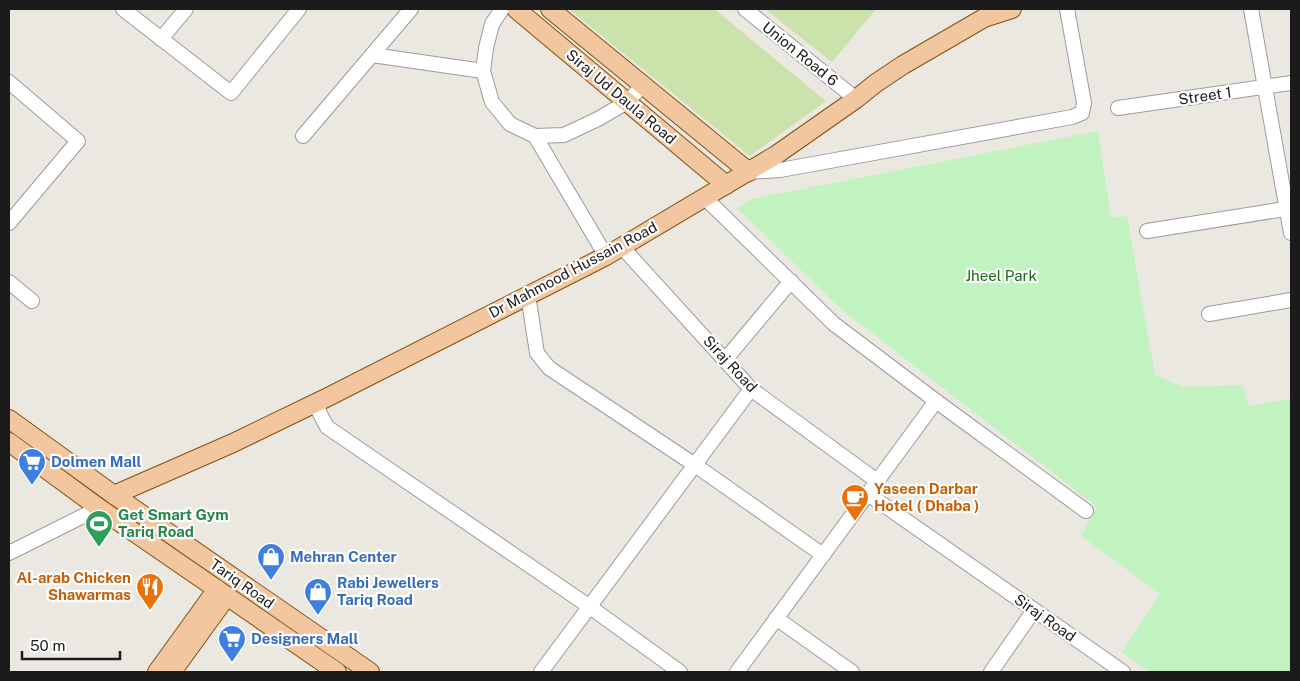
<svg xmlns="http://www.w3.org/2000/svg" width="1300" height="681" viewBox="0 0 1300 681" font-family="'Public Sans',sans-serif">
	<rect width="100%" height="100%" fill="#ebe7e1"/>
	<g fill="#cbe2ab">
		<path d="M569,9H714L826,101L750,156Z"/>
		<path d="M765,9H876L832,62Z"/>
	</g>
	<path fill="#c1f3c0" d="M1098,131L1111,218L1127,216L1155,375L1183,387L1243,385L1249,406L1291,399V672H1150L1122,652L1160,594L1081,536L1097,507L841,309L737,208L752,199Z"/>
	<g fill="none" stroke-linecap="round" stroke-linejoin="round">
		<defs>
			<g id="minor">
				<path d="M123,9L231,93L299,9"/>
				<path d="M502,9L492,24L486,48L483,71L492,102L510,124L535,136L564,135L598,119L627,102L643,85"/>
				<path d="M745,9L856,99"/>
				<path d="M1251,9L1291,233"/>
				<path d="M161,39L186,9"/>
				<path d="M372,55L483,71"/>
				<path d="M9,82L78,141L9,223"/>
				<path d="M1118,108L1291,83"/>
				<path d="M303,136L411,9"/>
				<path d="M535,136L606,256"/>
				<path d="M749,172L780,170L1072,117L1082,113L1084,103L1067,9"/>
				<path d="M705,198L834,324L936,401L1086,511"/>
				<path d="M1147,231L1291,208"/>
				<path d="M622,247L751,389L877,481"/>
				<path d="M9,282L32,301"/>
				<path d="M528,295L537,353L549,368L695,465L823,555"/>
				<path d="M1209,314L1291,300"/>
				<path d="M725,360L791,281"/>
				<path d="M318,402L319,412L327,427L590,607L680,672"/>
				<path d="M868,494L1123,672"/>
				<path d="M9,553L99,508"/>
				<path d="M776,618L852,672"/>
				<path d="M541,672L751,389"/>
				<path d="M737,672L936,401"/>
				<path d="M991,672L1034,610"/>
			</g>
			<g id="major">
				<path d="M516,9L726,185"/>
				<path d="M550,9L749,172"/>
				<path d="M9,419L114,495L370,672"/>
				<path d="M9,442L99,508L337,672"/>
				<path d="M114,495L233,443L328,397L606,256L776,155L856,99L876,83L903,65L984,18L1012,9"/>
				<path d="M157,672L217,589"/>
				<path d="M172,672L227,596"/>
			</g>
		</defs>
		<use href="#minor" stroke="#9c9c9c" stroke-width="16"/>
		<use href="#major" stroke="#84510d" stroke-width="20"/>
		<use href="#minor" stroke="#fff" stroke-width="14"/>
		<use href="#major" stroke="#f2c69f" stroke-width="18"/>
	</g>
	<defs>
		<symbol id="supermarket-pin" viewBox="-11 -11 22 30"><path d="M0 17L-7.5 6A9.5 9.5 0 1 1 7.5 6Z" fill="#3f7fe0" stroke="#fff"/><path d="M-6-5.5h2.5l.6 2H6L4.5 2H-2.5L-4.4-4H-6ZM-1.5 3.2a1.3 1.3 0 1 0 .1 0ZM3 3.2a1.3 1.3 0 1 0 .1 0Z" fill="#fff"/></symbol>
		<symbol id="cafe-pin" viewBox="-11 -11 22 30"><path d="M0 17L-7.5 6A9.5 9.5 0 1 1 7.5 6Z" fill="#e8710a" stroke="#fff"/><path d="M-5.5-4.5H6V0H3Q3 3.5 0 3.5H-2.5Q-5.5 3.5-5.5 0ZM3-3.2v2h1.7v-2ZM-6 4.5H4V6H-6Z" fill="#fff"/></symbol>
		<symbol id="stadium-pin" viewBox="-11 -11 22 30"><path d="M0 17L-7.5 6A9.5 9.5 0 1 1 7.5 6Z" fill="#2e9e5b" stroke="#fff"/><path d="M0-5a6.5 5 0 1 0 0 10a6.5 5 0 1 0 0-10ZM-3.5-1.8h7v3.6h-7Z" fill="#fff"/></symbol>
		<symbol id="shop-pin" viewBox="-11 -11 22 30"><path d="M0 17L-7.5 6A9.5 9.5 0 1 1 7.5 6Z" fill="#3f7fe0" stroke="#fff"/><path d="M-5-2.5h2.3a2.7 3.5 0 0 1 5.4 0H5L5.5 6h-11ZM-1.5-2.5h3a1.5 2.3 0 0 0-3 0Z" fill="#fff"/></symbol>
		<symbol id="restaurant-pin" viewBox="-11 -11 22 30"><path d="M0 17L-7.5 6A9.5 9.5 0 1 1 7.5 6Z" fill="#e8710a" stroke="#fff"/><path d="M-5-6h1v4h1v-4h1v4h1v-4h1v5L-1.5 .5V6h-2V.5L-5-1ZM5-6V6H3V1.5H1.5Q1.5-4 5-6Z" fill="#fff"/></symbol>
	</defs>
	<g fill-rule="evenodd">
		<use href="#supermarket-pin" x="16" y="446" width="32" height="43"/>
		<use href="#cafe-pin" x="839" y="482" width="32" height="43"/>
		<use href="#stadium-pin" x="83" y="508" width="32" height="43"/>
		<use href="#shop-pin" x="255" y="541" width="32" height="43"/>
		<use href="#restaurant-pin" x="134" y="571" width="32" height="43"/>
		<use href="#shop-pin" x="302" y="576" width="32" height="43"/>
		<use href="#supermarket-pin" x="216" y="623" width="32" height="43"/>
	</g>
	<g text-anchor="middle" stroke-width="4.5" stroke-linejoin="round" paint-order="stroke">
		<g font-size="15" fill="#1b1b1b" stroke="#fff">
			<text transform="translate(800 54) rotate(39)" y="5">Union Road 6</text>
			<text transform="translate(1205 96) rotate(-8)" y="5">Street 1</text>
			<text transform="translate(621 97) rotate(40)" y="5">Siraj Ud Daula Road</text>
			<text transform="translate(573 270) rotate(-28)" y="5">Dr Mahmood Hussain Road</text>
			<text transform="translate(730 364) rotate(47)" y="5">Siraj Road</text>
			<text transform="translate(242 584) rotate(35)" y="5">Tariq Road</text>
			<text transform="translate(1045 618) rotate(35)" y="5">Siraj Road</text>
		</g>
		<g font-size="15" fill="#166d15" stroke="#fff">
			<text x="1001" y="281">Jheel Park</text>
		</g>
		<g font-size="15" font-weight="bold" fill="#366cbe" stroke="#fff" text-anchor="start">
			<text x="51" y="467">Dolmen Mall</text>
			<text x="290" y="562">Mehran Center</text>
			<text x="337" y="588">Rabi Jewellers<tspan x="337" dy="17">Tariq Road</tspan></text>
			<text x="251" y="644">Designers Mall</text>
		</g>
		<g font-size="15" font-weight="bold" fill="#c56008" stroke="#fff" text-anchor="start">
			<text x="874" y="494">Yaseen Darbar<tspan x="874" dy="17">Hotel ( Dhaba )</tspan></text>
			<text x="131" y="583" text-anchor="end">Al-arab Chicken<tspan x="131" dy="17">Shawarmas</tspan></text>
		</g>
		<g font-size="15" font-weight="bold" fill="#27864d" stroke="#fff" text-anchor="start">
			<text x="118" y="520">Get Smart Gym<tspan x="118" dy="17">Tariq Road</tspan></text>
		</g>
	</g>
	<rect width="1300" height="681" fill="none" stroke="#1b1b1b" stroke-width="20"/>
	<path d="M22 651v8h98v-8" fill="none" stroke="#1b1b1b" stroke-width="2.5"/>
	<text x="30" y="651" font-size="15" fill="#1b1b1b" stroke="#ffffff" stroke-width="4" paint-order="stroke">50 m</text>
</svg>
